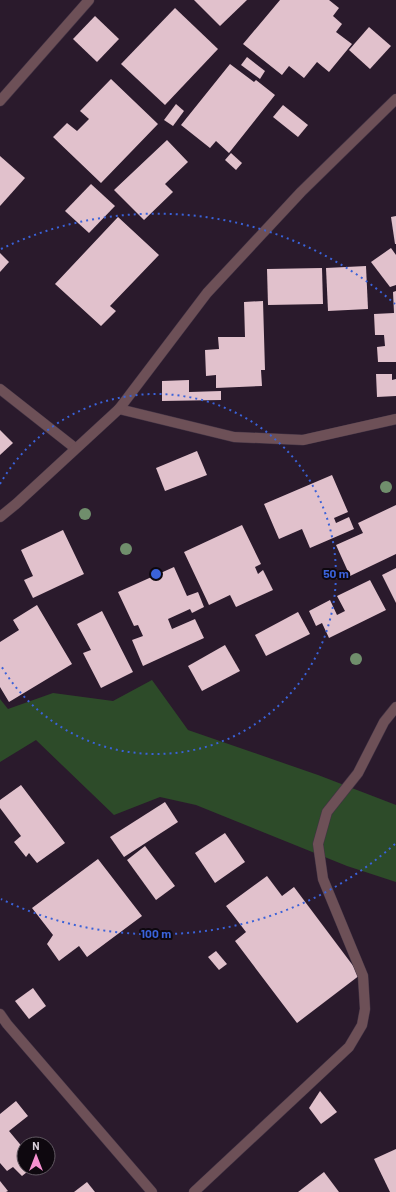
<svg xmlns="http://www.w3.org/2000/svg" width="396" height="1192" viewBox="0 0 396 1192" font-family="Barlow,sans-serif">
	<rect width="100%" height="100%" fill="#2a1a2c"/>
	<path fill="#2d4b29" d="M152,680L188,730L318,775L396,805V882L347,866L196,805L160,797L114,815L36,740L0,762V699L8,709L53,693L113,701Z"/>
	<g fill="#e1c1cc">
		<path d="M194,0H247L220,26Z"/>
		<path d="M280,0H329L339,8L333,16L342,24L336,32L352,44L329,72L317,62L304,78L289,66L282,75L243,44Z"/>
		<path d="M175,8L218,49L165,105L121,64Z"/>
		<path d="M95,16L119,39L97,62L73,39Z"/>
		<path d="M369,27L391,46L370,69L349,50Z"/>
		<path d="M247,57L265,71L260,79L241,65Z"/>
		<path d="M230,64L254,82L256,80L275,95L229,153L216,141L210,148L181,125Z"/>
		<path d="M111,79L158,124L101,183L53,137L67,123L77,131L89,119L80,111Z"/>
		<path d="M176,104L184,111L173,126L164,120Z"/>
		<path d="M283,105L308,125L298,137L273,117Z"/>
		<path d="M167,140L188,162L165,184L173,192L144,220L114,190Z"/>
		<path d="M231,153L242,163L236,170L225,160Z"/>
		<path d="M0,156L25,178L0,206Z"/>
		<path d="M91,184L115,206L89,233L65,211Z"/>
		<path d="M396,216V244H395L391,217Z"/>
		<path d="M118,217L159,255L110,306L116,311L101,326L55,284Z"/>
		<path d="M391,248L396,255V285L390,287L371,262Z"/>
		<path d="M0,253L9,262L0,272Z"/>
		<path d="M366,266L368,309L328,311L326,268Z"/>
		<path d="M322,268L323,304L268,305L267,269Z"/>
		<path d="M396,291V362H378L377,347L385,346L384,335H375L374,314L394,313L393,292Z"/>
		<path d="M263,301L265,370H261L262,386L216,388V375L206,376L205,350L219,349L218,337H245L244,302Z"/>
		<path d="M376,374H392V380L396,379V396L377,397Z"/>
		<path d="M189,380V392L221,391V400L162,401V381Z"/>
		<path d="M0,430L13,443L0,455Z"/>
		<path d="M197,451L207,475L165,491L156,468Z"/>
		<path d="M332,475L348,512L334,518L336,523L349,517L354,529L310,548L302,529L279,539L264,504Z"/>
		<path d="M396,505V554L350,576L336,545L363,533L358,523Z"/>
		<path d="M242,525L261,564L255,567L258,574L263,570L273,590L236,607L230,595L209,605L184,552Z"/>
		<path d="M63,530L84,574L33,598L24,580L33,576L21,550Z"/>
		<path d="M174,567L187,596L198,592L204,607L192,613L190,609L168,619L172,629L195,619L204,638L143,666L132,640L143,636L138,625L134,626L118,592Z"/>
		<path d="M396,568V603L382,575Z"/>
		<path d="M370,580L386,610L329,638L322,623L316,626L309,611L330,600L337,615L345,611L337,596Z"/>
		<path d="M37,605L72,664L9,702L0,687V642L19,630L13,620Z"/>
		<path d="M102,611L133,672L101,688L83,653L91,650L77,624Z"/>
		<path d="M298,612L310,634L266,656L255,635Z"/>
		<path d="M225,645L240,671L202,691L188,666Z"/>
		<path d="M21,785L65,843L37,863L29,853L26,857L14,842L21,836L0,808V800Z"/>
		<path d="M165,802L178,822L124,857L110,837Z"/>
		<path d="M225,833L245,862L215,883L195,853Z"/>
		<path d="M145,846L175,886L156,900L127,860Z"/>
		<path d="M98,859L142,916L87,957L79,946L59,961L47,944L53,935L32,908Z"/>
		<path d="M267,876L282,896L294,887L360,975L297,1023L235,941L246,932L226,906Z"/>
		<path d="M216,951L227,964L219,970L208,957Z"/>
		<path d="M33,988L46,1006L29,1019L15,1001Z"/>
		<path d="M320,1091L337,1112L321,1124L309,1108Z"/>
		<path d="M16,1101L28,1116L9,1131L24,1149V1168H32L22,1176L13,1167L7,1171L0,1163V1114Z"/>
		<path d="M396,1149V1192H390L374,1159Z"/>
		<path d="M324,1172L339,1192H298Z"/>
		<path d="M0,1181L8,1191L6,1192H0Z"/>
		<path d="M87,1182L95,1192H74Z"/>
	</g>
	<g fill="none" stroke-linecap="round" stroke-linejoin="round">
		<defs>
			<g id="street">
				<path d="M0,101L89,0"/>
				<path d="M0,389L75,448"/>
				<path d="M119,409L234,437L303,440L396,419"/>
				<path d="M0,517L16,504L119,409L207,293L301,192L396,99"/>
				<path d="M0,1014L7,1024L152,1192"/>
				<path d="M194,1192L349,1047L362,1025L365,1009L363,976L323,879L318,844L327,812L358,773L384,722L396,707"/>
			</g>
		</defs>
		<use href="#street" stroke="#433445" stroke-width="11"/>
		<use href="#street" stroke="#6d5057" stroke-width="10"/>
	</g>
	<g fill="#708e6c">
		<circle cx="386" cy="487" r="6"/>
		<circle cx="85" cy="514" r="6"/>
		<circle cx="126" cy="549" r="6"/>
		<circle cx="356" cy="659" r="6"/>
	</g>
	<g fill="none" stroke="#3a62d9" stroke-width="2" stroke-dasharray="2 4">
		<path d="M0 484A180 180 0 1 1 0 664"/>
		<path d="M395 844A360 360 0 0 1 1 899M1 249A360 360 0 0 1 395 304"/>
	</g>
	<circle cx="156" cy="574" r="6" fill="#3a62d9" stroke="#0e080f" stroke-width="2"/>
	<g font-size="12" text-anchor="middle" font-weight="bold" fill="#3a62d9" stroke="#0e080f" stroke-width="4" stroke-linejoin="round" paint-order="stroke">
		<text x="336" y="578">50 m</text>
		<text x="156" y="938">100 m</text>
	</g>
	<g transform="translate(36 1156)"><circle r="19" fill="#0e080f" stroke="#605861"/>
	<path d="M0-3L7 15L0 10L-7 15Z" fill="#f690d0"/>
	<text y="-6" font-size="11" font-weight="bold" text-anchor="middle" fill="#dbd1dc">N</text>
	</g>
</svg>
